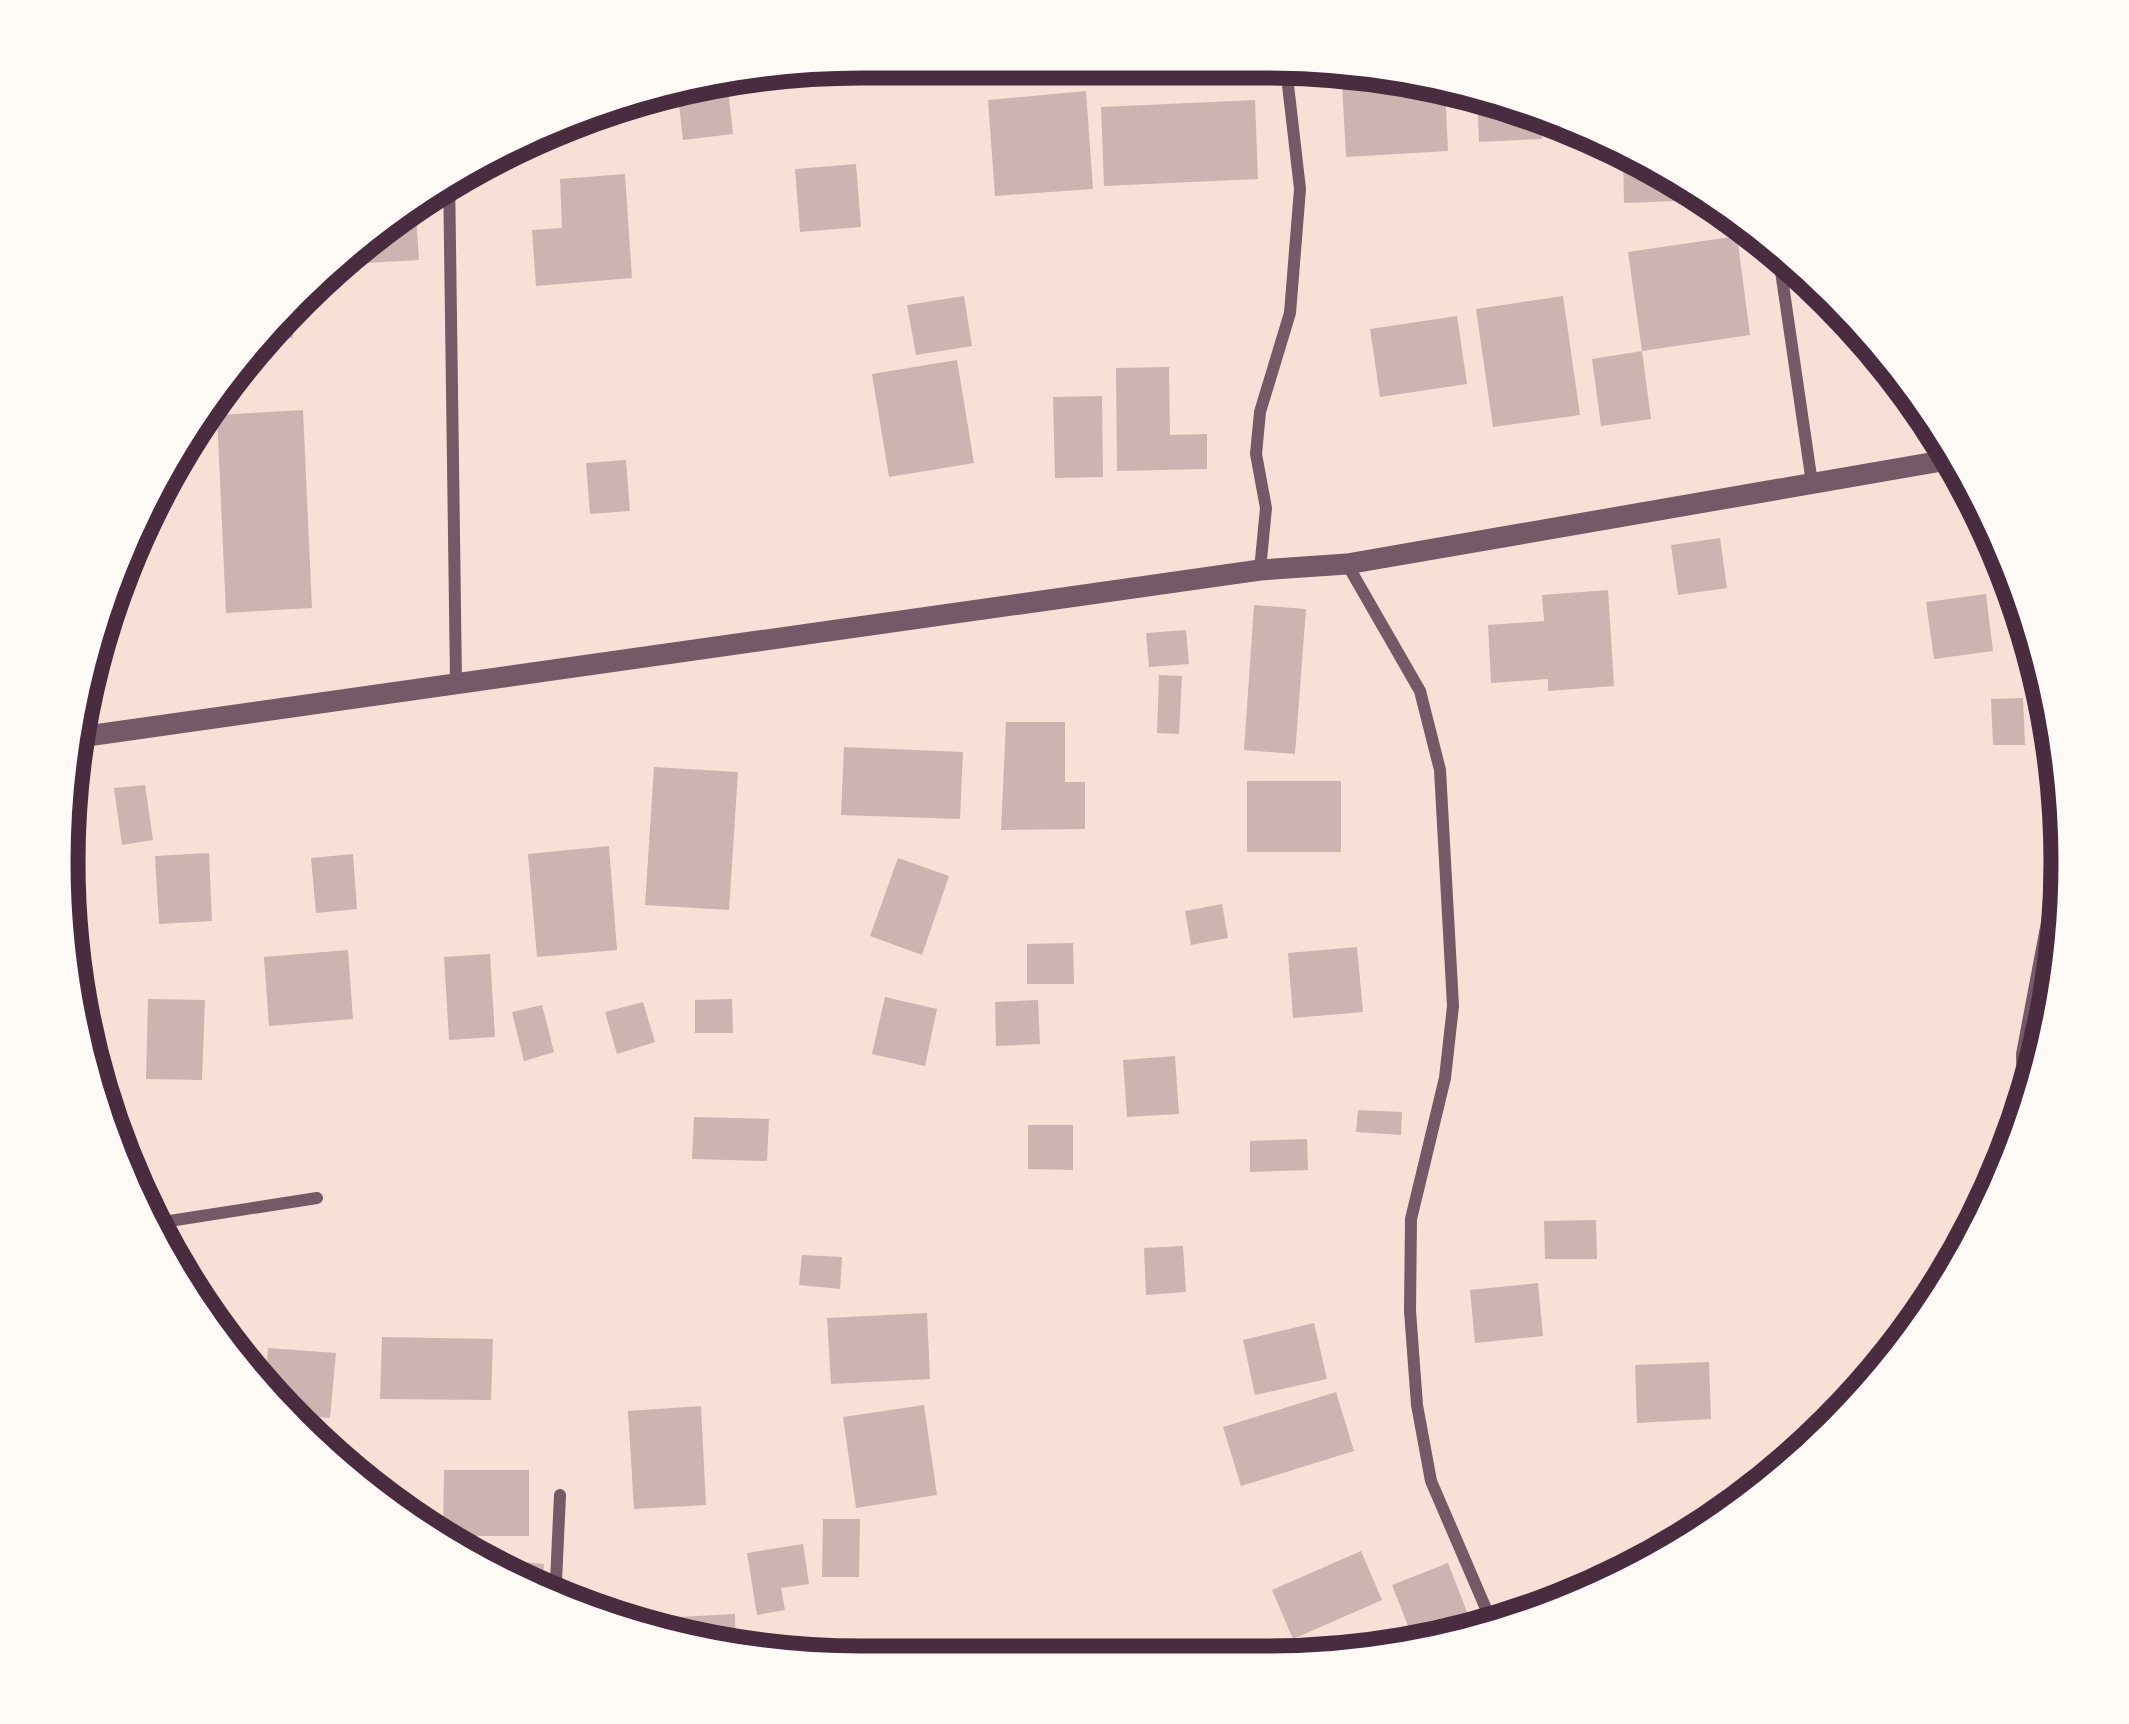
<svg xmlns="http://www.w3.org/2000/svg" width="2129" height="1724" viewBox="0 0 2129 1724" font-family="'Exo 2',sans-serif">
	<rect width="100%" height="100%" fill="#f7e1d7"/>
	<g fill="#ccb4b1">
		<path d="M1341,64L1445,88L1448,151L1346,157Z"/>
		<path d="M728,89L733,134L683,140L678,96Z"/>
		<path d="M1086,91L1093,189L995,196L988,100Z"/>
		<path d="M1477,95L1541,110L1542,139L1479,142Z"/>
		<path d="M1255,100L1258,179L1104,186L1101,107Z"/>
		<path d="M1582,122L1596,131L1606,137L1582,138Z"/>
		<path d="M1623,157H1637L1706,200L1624,203Z"/>
		<path d="M856,164L861,227L800,232L795,169Z"/>
		<path d="M625,174L632,278L536,286L532,230L562,228L560,179Z"/>
		<path d="M415,199L419,260L366,263L364,238Z"/>
		<path d="M1737,236L1750,335L1642,351L1628,252Z"/>
		<path d="M290,296L293,338L256,340L271,321Z"/>
		<path d="M964,296L972,346L916,355L907,305Z"/>
		<path d="M1563,296L1580,415L1493,427L1476,309Z"/>
		<path d="M1457,316L1467,384L1380,397L1370,329Z"/>
		<path d="M1642,351L1651,419L1601,426L1592,359Z"/>
		<path d="M957,360L974,463L889,477L872,374Z"/>
		<path d="M1169,367L1170,435L1207,434V469L1117,471L1116,368Z"/>
		<path d="M1102,396L1103,477L1055,478L1053,397Z"/>
		<path d="M303,410L312,608L226,613L217,415Z"/>
		<path d="M626,460L630,511L590,514L586,463Z"/>
		<path d="M1720,538L1727,588L1678,595L1671,545Z"/>
		<path d="M1608,590L1614,686L1548,691V679L1491,683L1488,625L1544,621L1542,595Z"/>
		<path d="M1986,594L1993,651L1934,659L1926,602Z"/>
		<path d="M1254,605L1306,609L1295,754L1244,750Z"/>
		<path d="M1186,630L1189,664L1149,667L1146,633Z"/>
		<path d="M1159,675L1182,676L1179,734L1157,733Z"/>
		<path d="M2023,698L2025,745H1993L1991,699Z"/>
		<path d="M1006,722H1065V782H1085V829L1001,830Z"/>
		<path d="M844,747L963,752L960,819L841,815Z"/>
		<path d="M654,767L738,772L729,910L645,905Z"/>
		<rect x="1247" y="781" width="94" height="71"/>
		<path d="M145,785L153,840L122,845L114,788Z"/>
		<path d="M609,846L617,950L537,957L528,854Z"/>
		<path d="M209,853L212,921L159,924L155,856Z"/>
		<path d="M353,854L357,909L316,913L311,858Z"/>
		<path d="M898,858L949,876L922,955L870,936Z"/>
		<path d="M1222,904L1228,938L1191,945L1185,911Z"/>
		<path d="M1073,943L1074,984H1027V944Z"/>
		<path d="M1357,947L1363,1012L1293,1018L1288,953Z"/>
		<path d="M348,950L353,1019L269,1026L264,957Z"/>
		<path d="M490,954L495,1037L449,1040L444,957Z"/>
		<path d="M885,997L937,1009L925,1066L872,1054Z"/>
		<path d="M148,999L205,1000L202,1080L146,1079Z"/>
		<path d="M732,999L733,1033H695V1000Z"/>
		<path d="M1038,1000L1040,1044L996,1046L995,1002Z"/>
		<path d="M643,1002L655,1042L617,1054L605,1012Z"/>
		<path d="M542,1005L554,1052L524,1061L512,1012Z"/>
		<path d="M1175,1056L1179,1114L1127,1117L1123,1060Z"/>
		<path d="M1358,1110L1402,1112L1401,1135L1356,1132Z"/>
		<path d="M694,1117L769,1119L767,1161L692,1159Z"/>
		<path d="M1028,1125H1073V1170L1028,1169Z"/>
		<path d="M1307,1139L1308,1170L1250,1172V1141Z"/>
		<path d="M1596,1220L1597,1259H1545L1544,1221Z"/>
		<path d="M1183,1246L1186,1292L1146,1295L1144,1248Z"/>
		<path d="M802,1255L842,1257L840,1289L799,1285Z"/>
		<path d="M1538,1283L1543,1336L1475,1343L1470,1290Z"/>
		<path d="M927,1313L930,1379L831,1384L827,1318Z"/>
		<path d="M1314,1323L1327,1379L1255,1395L1243,1340Z"/>
		<path d="M382,1337L493,1339L491,1400L380,1399Z"/>
		<path d="M268,1348L336,1353L330,1418L286,1414L265,1393Z"/>
		<path d="M1709,1362L1711,1419L1637,1423L1635,1365Z"/>
		<path d="M1336,1392L1354,1451L1241,1486L1223,1427Z"/>
		<path d="M924,1405L937,1495L856,1508L843,1417Z"/>
		<path d="M701,1406L706,1505L634,1509L628,1411Z"/>
		<path d="M444,1470H529V1536H443Z"/>
		<path d="M377,1504L411,1505L410,1524L392,1513Z"/>
		<path d="M823,1519H860L859,1577H822Z"/>
		<path d="M803,1544L809,1584L781,1588L785,1610L757,1615L747,1553Z"/>
		<path d="M1361,1551L1382,1600L1293,1639L1272,1590Z"/>
		<path d="M504,1560L544,1564L541,1594L501,1581Z"/>
		<path d="M1448,1563L1476,1635L1417,1649L1392,1585Z"/>
		<path d="M735,1614L736,1653L654,1640L605,1621Z"/>
		<path d="M1330,1642L1334,1663L1274,1665L1272,1654Z"/>
		<path d="M876,1651L950,1653L949,1665H876Z"/>
	</g>
	<g fill="none" stroke-linecap="round" stroke-linejoin="round">
		<g stroke="#755966" stroke-width="12">
			<path d="M449,173L456,680"/>
			<path d="M1777,244L1812,483"/>
			<path d="M1347,564L1420,691L1440,770L1453,1006L1445,1078L1411,1219L1410,1311L1417,1405L1431,1481L1496,1632"/>
			<path d="M1260,570L1266,508L1256,454L1260,412L1290,313L1300,189L1285,59"/>
			<path d="M2024,1132L2022,1054L2054,885L2051,694"/>
			<path d="M144,1225L317,1198"/>
			<path d="M555,1603L560,1495"/>
		</g>
		<path stroke="#755966" stroke-width="21" d="M73,738L1260,570L1347,564L1959,458"/>
	</g>
	<path d="M0 0H2129V1724H0ZM862 78H1267A784 784 0 0 1 2051 862V862A784 784 0 0 1 1267 1646H862A784 784 0 0 1 78 862V862A784 784 0 0 1 862 78Z" fill="#fffaf5" fill-rule="evenodd"/>
	<path fill="none" stroke="#4a2c40" stroke-width="15" d="M862 78H1267A784 784 0 0 1 2051 862V862A784 784 0 0 1 1267 1646H862A784 784 0 0 1 78 862V862A784 784 0 0 1 862 78Z"/>
</svg>
